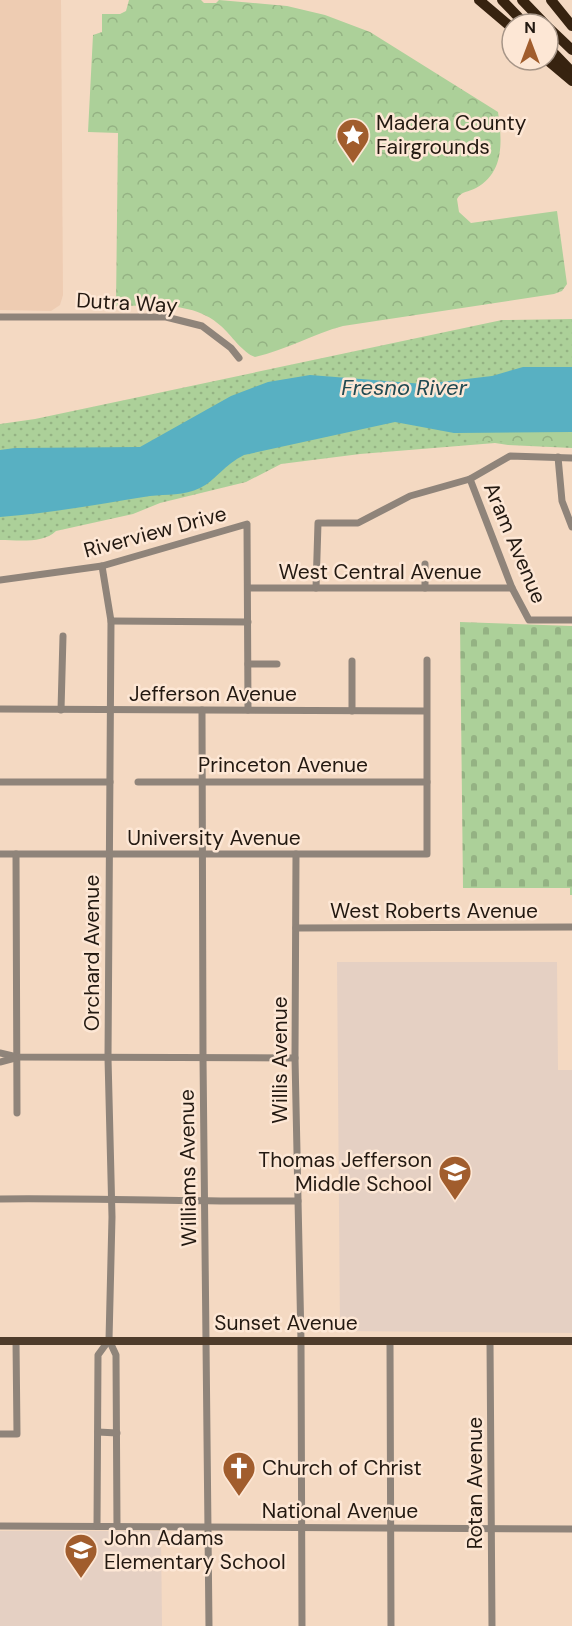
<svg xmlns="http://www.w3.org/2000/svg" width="572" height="1626" viewBox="0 0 572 1626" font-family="'DM Sans',sans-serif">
	<defs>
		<pattern id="grass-dots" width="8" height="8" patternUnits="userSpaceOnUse" patternTransform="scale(1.5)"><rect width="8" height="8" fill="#acd099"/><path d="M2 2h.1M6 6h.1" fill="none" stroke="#94b283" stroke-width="1.8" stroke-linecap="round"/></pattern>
		<pattern id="cemetery-stones" width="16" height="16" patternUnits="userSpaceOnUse" patternTransform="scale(1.5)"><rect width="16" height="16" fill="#acd099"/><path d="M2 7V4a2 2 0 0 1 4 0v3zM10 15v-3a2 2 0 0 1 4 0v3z" fill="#94b283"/></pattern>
		<pattern id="park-crowns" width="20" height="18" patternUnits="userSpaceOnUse" patternTransform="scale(1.5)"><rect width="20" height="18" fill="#acd099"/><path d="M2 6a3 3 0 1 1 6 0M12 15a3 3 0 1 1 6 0" fill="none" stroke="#94b283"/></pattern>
	</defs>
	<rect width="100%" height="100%" fill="#f4d9c2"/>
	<path fill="#eeccb2" d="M0,0H61L63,295L60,305L51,311L0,310Z"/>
	<g fill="#e5d0c3">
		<path d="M337,962H557L558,1070H572V1333L340,1331Z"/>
		<path d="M0,1531H161L162,1626H0Z"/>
	</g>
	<path fill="url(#grass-dots)" d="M572,319V448L508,445L495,443L360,454L281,464L246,482L160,503L133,514L56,531C43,544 17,540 0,540V424L35,419L502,320Z"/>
	<path fill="url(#cemetery-stones)" d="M460,622L572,626V895H570V888H463Z"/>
	<g fill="url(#park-crowns)">
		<path d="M129,0H201L204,3H216L219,0L287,6L325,15L370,32L498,112C502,140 505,172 476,188C469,192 461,191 457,199L459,212L471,223L557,211L567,284L562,291L554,294L343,326C313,334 286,350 255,357C243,353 231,335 221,326C193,300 151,306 116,306L118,133L88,132L93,35L102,32V14H120L126,11Z"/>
		<path d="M572,400V446L493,441L471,442L462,407Z"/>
	</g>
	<path fill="#58b0c2" d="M523,367H572V432L454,433L395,422L244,455C225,464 215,481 200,488C184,496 167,494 150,496C100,504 51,513 0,517V450L15,448L140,447L231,396L268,382L310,375L424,384L492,376Z"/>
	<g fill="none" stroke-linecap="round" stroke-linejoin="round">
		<g stroke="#8f847a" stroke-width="7">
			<path d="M0,317H166L202,326L231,348L239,358"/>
			<path d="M558,457L562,501L572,527"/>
			<path d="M470,479L512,588L529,620H572"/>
			<path d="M102,566L111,621L108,1058L112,1217L109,1340L116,1355L117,1526"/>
			<path d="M0,580L102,566L247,524L248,710"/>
			<path d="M248,588H512"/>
			<path d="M316,588L318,523H358L410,496L470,479L510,456L572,458"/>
			<path d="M425,588V564"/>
			<path d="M111,621L248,622"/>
			<path d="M352,661V711"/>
			<path d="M248,664H277"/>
			<path d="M0,709L426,711"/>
			<path d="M61,710L63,636"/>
			<path d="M202,710L203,1058L209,1626"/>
			<path d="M0,782H110"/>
			<path d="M138,782H427"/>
			<path d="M0,854H427V660"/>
			<path d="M16,854L17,1113"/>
			<path d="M296,854L295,1058L301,1341L302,1626"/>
			<path d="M296,928L572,927"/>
			<path d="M0,1053L17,1057L295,1058"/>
			<path d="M0,1062L15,1058"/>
			<path d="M0,1199C100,1198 199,1202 298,1201"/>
			<path d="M390,1341L391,1626"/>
			<path d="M490,1341L492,1626"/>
			<path d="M98,1432L117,1433"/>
			<path d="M0,1434H17L16,1341"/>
			<path d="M0,1526L572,1529"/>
			<path d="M97,1526L98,1355L109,1340"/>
		</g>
		<path stroke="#4e3c2b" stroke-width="8" d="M0,1341H572"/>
		<g stroke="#372310" stroke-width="10">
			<path d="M479,0L512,28"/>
			<path d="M502,0L525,24"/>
			<path d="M522,0L545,24"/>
			<path d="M551,0L572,26"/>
			<path d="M548,27L572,50"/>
			<path d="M548,47L572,72"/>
			<path d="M547,60L572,81"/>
		</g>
	</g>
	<defs>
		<symbol id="sight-pin" viewBox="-11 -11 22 30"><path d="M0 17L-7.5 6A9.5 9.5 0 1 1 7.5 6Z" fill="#a15d2d" stroke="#fde7d5"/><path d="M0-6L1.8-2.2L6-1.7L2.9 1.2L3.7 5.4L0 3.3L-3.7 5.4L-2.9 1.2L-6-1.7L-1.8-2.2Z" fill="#fff"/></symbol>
		<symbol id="school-pin" viewBox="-11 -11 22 30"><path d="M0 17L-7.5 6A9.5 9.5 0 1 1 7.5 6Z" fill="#a15d2d" stroke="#fde7d5"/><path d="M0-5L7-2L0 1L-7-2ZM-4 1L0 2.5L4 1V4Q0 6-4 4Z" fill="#fff"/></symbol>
		<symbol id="church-pin" viewBox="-11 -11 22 30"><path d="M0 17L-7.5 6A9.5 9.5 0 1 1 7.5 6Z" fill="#a15d2d" stroke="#fde7d5"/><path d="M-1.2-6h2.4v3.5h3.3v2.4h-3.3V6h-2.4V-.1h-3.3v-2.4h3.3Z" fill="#fff"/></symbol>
	</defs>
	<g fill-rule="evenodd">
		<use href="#sight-pin" x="334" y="116" width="38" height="52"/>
		<use href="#school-pin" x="436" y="1153" width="38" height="52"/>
		<use href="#church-pin" x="220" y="1449" width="38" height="52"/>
		<use href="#school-pin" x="62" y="1531" width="38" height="52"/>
	</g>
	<g text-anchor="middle" stroke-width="5" stroke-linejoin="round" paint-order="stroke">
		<g font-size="21" fill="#231911" stroke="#fde7d5" text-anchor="start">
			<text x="376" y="130">Madera County<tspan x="376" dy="24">Fairgrounds</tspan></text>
			<text x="432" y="1167" text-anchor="end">Thomas Jefferson<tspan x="432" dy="24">Middle School</tspan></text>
			<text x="262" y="1475">Church of Christ</text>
			<text x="104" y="1545">John Adams<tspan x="104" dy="24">Elementary School</tspan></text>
		</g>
		<g font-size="21" fill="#231911" stroke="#fde7d5">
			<text transform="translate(127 303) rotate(3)" y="7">Dutra Way</text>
			<text transform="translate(155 532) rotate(-15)" y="7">Riverview Drive</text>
			<text transform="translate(515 543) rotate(67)" y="7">Aram Avenue</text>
			<text x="380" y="579">West Central Avenue</text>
			<text x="213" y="701">Jefferson Avenue</text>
			<text x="283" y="772">Princeton Avenue</text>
			<text x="214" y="845">University Avenue</text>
			<text x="434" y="918">West Roberts Avenue</text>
			<text transform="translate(92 953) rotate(-90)" y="7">Orchard Avenue</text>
			<text transform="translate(280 1060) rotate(-90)" y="7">Willis Avenue</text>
			<text transform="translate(188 1168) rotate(-91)" y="7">Williams Avenue</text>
			<text x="286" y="1330">Sunset Avenue</text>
			<text transform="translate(475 1483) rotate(-90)" y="7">Rotan Avenue</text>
			<text x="340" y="1518">National Avenue</text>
		</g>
		<g font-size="22" font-style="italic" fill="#214a52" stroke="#fde7d5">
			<text x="404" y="395">Fresno River</text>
		</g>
	</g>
	<g transform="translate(530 42)"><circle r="28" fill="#fde7d5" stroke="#a69587" stroke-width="1.5"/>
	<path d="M0-4.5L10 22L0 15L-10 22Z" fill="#a15d2d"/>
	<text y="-9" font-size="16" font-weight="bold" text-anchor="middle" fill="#231911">N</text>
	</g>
</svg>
